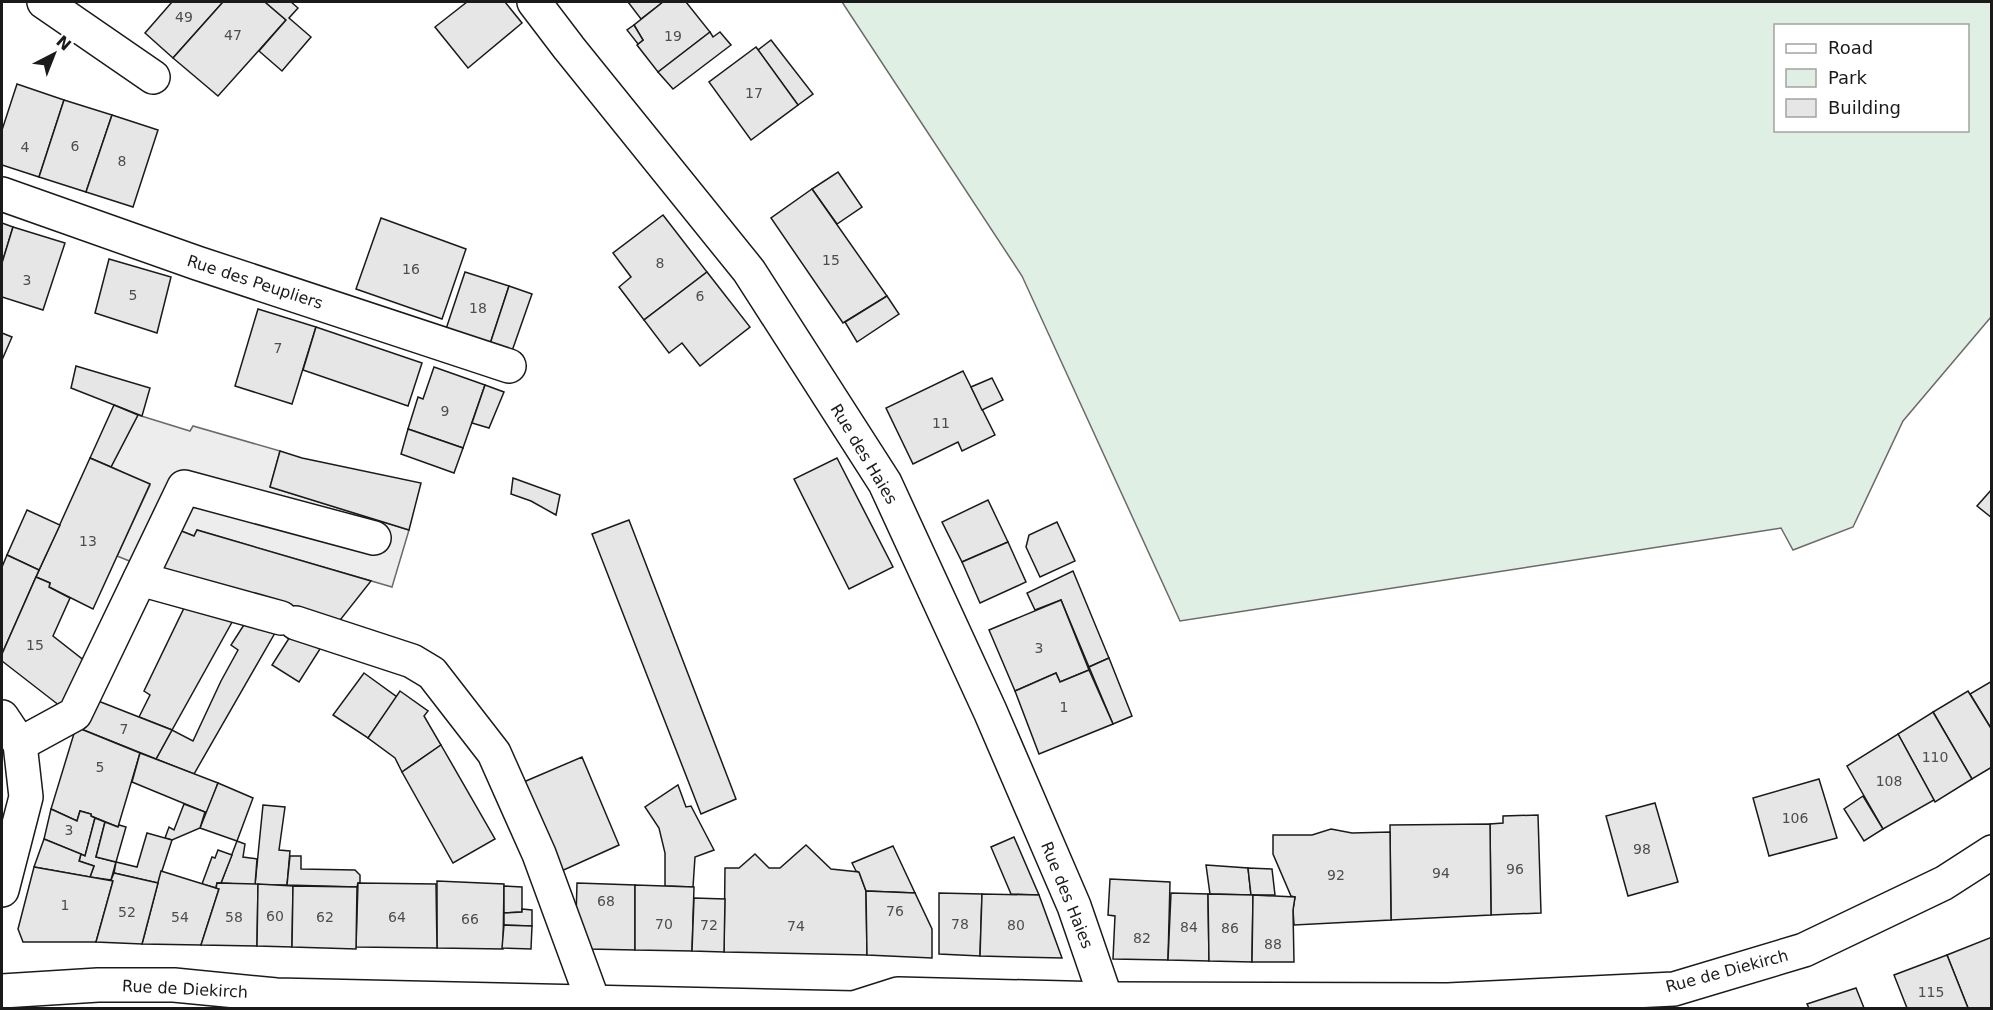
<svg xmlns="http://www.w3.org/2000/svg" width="1993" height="1010" viewBox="0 0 1993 1010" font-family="'DejaVu Sans',sans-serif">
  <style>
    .green { fill: #e0efe3; stroke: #6a6a6a; stroke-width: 1.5; fill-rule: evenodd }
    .parking { fill: #ededed; stroke: #6a6a6a; stroke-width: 1.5 }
    .building { fill: #e6e6e6; stroke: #1a1a1a; stroke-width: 1.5 }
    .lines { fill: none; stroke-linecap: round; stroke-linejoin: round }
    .minor-casing { stroke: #1a1a1a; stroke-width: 36 }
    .minor { stroke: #fff; stroke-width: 33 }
    .labels { text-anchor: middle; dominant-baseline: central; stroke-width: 4.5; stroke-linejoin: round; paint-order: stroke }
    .number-label { font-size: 14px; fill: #4d4d4d }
    .street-label { font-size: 16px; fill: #1a1a1a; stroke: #fff }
  </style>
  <rect width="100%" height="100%" fill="#fff"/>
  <path class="green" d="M842,2H1991V317L1903,421L1853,527L1793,550L1781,528L1180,621L1022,276ZM1776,26H1968V130H1776Z"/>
  <path class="parking" d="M138,415L190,431L193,426L280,451L270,487L409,530L392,587L197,530L194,536L178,530L157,572L117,556L150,485L111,467Z"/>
  <g class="building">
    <path d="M172,2H223L173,58L145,33Z"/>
    <path d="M223,2H265L286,20L218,96L173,58Z"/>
    <path d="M265,2H291L298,8L289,18L311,37L282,71L259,51L286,20Z"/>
    <path d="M467,2H505L522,23L468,68L435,27Z"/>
    <path d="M628,2H663L641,19Z"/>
    <path d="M663,2H686L710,32L658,72L637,45L643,40L634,25Z"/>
    <path d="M634,25L643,40L638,44L627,30Z"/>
    <path d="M710,32L713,37L720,32L731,45L673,89L658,72Z"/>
    <path d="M771,40L813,94L798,105L758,50Z"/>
    <path d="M756,47L798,105L751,140L709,82Z"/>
    <path d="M17,84L64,100L39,177L2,165V130Z"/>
    <path d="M64,100L112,115L86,192L39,177Z"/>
    <path d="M112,115L158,130L133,207L86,192Z"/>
    <path d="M838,172L862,207L837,224L812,189Z"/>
    <path d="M812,189L887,296L843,323L771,218Z"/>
    <path d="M663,215L707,272L644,320L619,287L631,277L613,253Z"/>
    <path d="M381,218L466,249L442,319L356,289Z"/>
    <path d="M2,223L13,227L2,263Z"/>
    <path d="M13,227L65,243L43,310L2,297V263Z"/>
    <path d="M109,259L171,277L157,333L95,313Z"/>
    <path d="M465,272L509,286L490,344L446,329Z"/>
    <path d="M707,272L750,327L700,366L682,343L669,353L644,320Z"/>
    <path d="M509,286L532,294L512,351L490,344Z"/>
    <path d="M887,296L899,314L857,342L845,322Z"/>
    <path d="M258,309L316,327L292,404L235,386Z"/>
    <path d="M316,327L422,363L408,406L303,370Z"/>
    <path d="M2,333L12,337L2,360Z"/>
    <path d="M76,366L150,388L142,416L71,388Z"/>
    <path d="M434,367L485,385L463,448L408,429L418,397L423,399Z"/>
    <path d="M963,371L995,435L962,451L958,442L913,464L886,408Z"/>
    <path d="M992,378L1003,400L982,410L971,387Z"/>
    <path d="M485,385L504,392L489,428L472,423Z"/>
    <path d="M114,405L138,415L111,467L90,458Z"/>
    <path d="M408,429L463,448L454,473L401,454Z"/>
    <path d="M280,451L302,458L421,483L409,530L270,487Z"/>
    <path d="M90,458L150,484L93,609L49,587L50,583L36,577Z"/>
    <path d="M837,458L893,567L849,589L794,479Z"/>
    <path d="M513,478L560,495L556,515L531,501L511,494Z"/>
    <path d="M1992,489V518L1977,506Z"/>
    <path d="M988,500L1008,542L962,562L942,522Z"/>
    <path d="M27,510L60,525L39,570L7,555Z"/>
    <path d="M629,520L736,799L701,814L592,534Z"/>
    <path d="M1057,522L1075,561L1040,577L1026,547L1029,535Z"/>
    <path d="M179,530L194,536L197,530L371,581L337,624L157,572Z"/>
    <path d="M1008,542L1026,582L980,603L962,562Z"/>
    <path d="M7,555L39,570L2,654V567Z"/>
    <path d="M1073,571L1109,658L1089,667L1061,600L1035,610L1027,593Z"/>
    <path d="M36,577L50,583L49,587L70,598L53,636L86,662L60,706L2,661V654Z"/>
    <path d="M1061,600L1089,670L1060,682L1056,673L1015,691L989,630Z"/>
    <path d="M187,602L236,615L172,730L139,717L150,695L144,691Z"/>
    <path d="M249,617L279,626L194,774L156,759L172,730L193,741L221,681L238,650L231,645Z"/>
    <path d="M293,632L320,649L299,682L272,665Z"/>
    <path d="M1109,658L1132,716L1113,724L1089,667Z"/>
    <path d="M1089,670L1113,724L1039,754L1015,691L1056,673L1060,682Z"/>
    <path d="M364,673L397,697L368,738L333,715Z"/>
    <path d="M1992,681V730L1970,694Z"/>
    <path d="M400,691L428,711L424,716L441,745L402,772L395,758L368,738Z"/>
    <path d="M1968,691L1992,730V767L1972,779L1933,712Z"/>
    <path d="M88,697L172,730L156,759L76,727Z"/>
    <path d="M1933,712L1972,779L1935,802L1898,734Z"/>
    <path d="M76,727L140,753L118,827L91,816V814L80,811L77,821L51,809Z"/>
    <path d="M1898,734L1934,800L1883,829L1847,766Z"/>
    <path d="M441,745L495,839L453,863L402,772Z"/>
    <path d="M140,753L218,783L207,813L132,782Z"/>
    <path d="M582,757L619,845L557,873L519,784Z"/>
    <path d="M1819,779L1837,838L1769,856L1753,798Z"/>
    <path d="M218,783L253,798L237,841L200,828Z"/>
    <path d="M678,785L686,807L691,806L714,850L695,857L693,887L665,886V853L659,828L645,807Z"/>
    <path d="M1863,796L1883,829L1864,841L1844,809Z"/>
    <path d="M1655,803L1678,882L1628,896L1606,816Z"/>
    <path d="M184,804L205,812L200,828L172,840L165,838L169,827L174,830Z"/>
    <path d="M263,805L285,807L279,850L290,851L287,885H255Z"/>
    <path d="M51,809L77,821L80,811L91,814V816L95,818L85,856L44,839Z"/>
    <path d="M1538,815L1541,913L1491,915L1490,824L1503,823V816Z"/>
    <path d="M95,818L105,822L96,857L116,862L111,880L90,877L94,866L79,861L81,854L85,856Z"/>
    <path d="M105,822L118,827L119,825L126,827L116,862L96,857Z"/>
    <path d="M1490,824L1491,915L1391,920L1390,825Z"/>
    <path d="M1331,829L1352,833L1390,832L1391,920L1294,925L1293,910L1295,897L1291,896L1273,854V835H1312Z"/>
    <path d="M147,833L172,840L158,883L114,873L116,862L137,867Z"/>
    <path d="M1014,837L1039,895L1011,894L991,847Z"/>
    <path d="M44,839L81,854L79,861L94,866L90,877L34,867Z"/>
    <path d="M237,841L245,844L243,857L257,859L255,885L221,883Z"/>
    <path d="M806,845L831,869L859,872L866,891L867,955L724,952L725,868H739L755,854L769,868H780Z"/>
    <path d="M893,846L915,893L866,891L859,872L856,871L852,863Z"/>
    <path d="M218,850L232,855L221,883H217L216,888L202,884L212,857L215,858Z"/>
    <path d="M290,856H301V869L355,870L360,875V883H358L357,887L287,885Z"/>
    <path d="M1206,865L1248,868L1251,895L1210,894Z"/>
    <path d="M34,867L113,881L96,942H23L18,929Z"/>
    <path d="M1248,868L1272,869L1275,895H1251Z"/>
    <path d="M161,871L219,889L201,945L142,944Z"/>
    <path d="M114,873L158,883L142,944L96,942L113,881L111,880Z"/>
    <path d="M1110,879L1170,882L1168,960L1113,959L1115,916L1108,915Z"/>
    <path d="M437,881L504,884L503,949L437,948Z"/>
    <path d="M217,883L258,884L257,946L201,945L219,889L216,888Z"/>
    <path d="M358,883L436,884L437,948L356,947Z"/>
    <path d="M577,883L635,885V950L588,949L576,918Z"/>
    <path d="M258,884L293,886L292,947L257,946Z"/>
    <path d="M635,885L694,887L692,951L635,950Z"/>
    <path d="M293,886L357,887L356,949L292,947Z"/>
    <path d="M504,886L522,887V912L504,913Z"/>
    <path d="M866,891L915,893L932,929V958L867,955Z"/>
    <path d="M939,893L982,894L980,956L939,954Z"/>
    <path d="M1171,893L1208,894L1209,961L1168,960Z"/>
    <path d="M982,894L1039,895L1062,958L980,956Z"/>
    <path d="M1208,894L1253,895L1252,962L1209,961Z"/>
    <path d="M1253,895L1295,897L1293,910L1294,962H1252Z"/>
    <path d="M694,898L725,899L724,952L692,951Z"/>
    <path d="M522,909L532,910V926L504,925V913L522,912Z"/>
    <path d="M504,925L532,926L531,949L502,948Z"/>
    <path d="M1992,937V1008H1968L1947,955Z"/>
    <path d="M1947,955L1968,1008H1907L1894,975Z"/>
    <path d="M1856,988L1864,1008H1809L1807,1004Z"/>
  </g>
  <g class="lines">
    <defs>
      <g id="minor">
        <path d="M44,2L153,77"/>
        <path d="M534,2L569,48L749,271L885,483L990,711L1074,906L1106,999"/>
        <path d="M2,194L197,263L509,366"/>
        <path d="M140,579L281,618"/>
        <path d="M296,623L412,661L432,673L494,753L539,854L593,1001"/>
        <path d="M2,717L20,744L26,797L2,890"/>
        <path d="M20,744L75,714L184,487L374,538"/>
        <path d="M2,991L98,985H174L276,995L854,1008L898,994L1106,999L1448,1000L1674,989L1804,950L1944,883L1992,852"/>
      </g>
    </defs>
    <use href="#minor" class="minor-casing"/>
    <use href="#minor" class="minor"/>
  </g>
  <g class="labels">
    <g class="number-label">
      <text x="184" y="17">49</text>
      <text x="233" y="35">47</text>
      <text x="673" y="36">19</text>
      <text x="754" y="93">17</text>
      <text x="75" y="146">6</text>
      <text x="25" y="147">4</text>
      <text x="122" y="161">8</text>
      <text x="831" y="260">15</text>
      <text x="660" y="263">8</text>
      <text x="411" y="269">16</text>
      <text x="27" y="280">3</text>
      <text x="133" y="295">5</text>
      <text x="700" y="296">6</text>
      <text x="478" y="308">18</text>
      <text x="278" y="348">7</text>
      <text x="445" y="411">9</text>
      <text x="941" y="423">11</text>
      <text x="88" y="541">13</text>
      <text x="35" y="645">15</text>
      <text x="1039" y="648">3</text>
      <text x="1064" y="707">1</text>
      <text x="124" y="729">7</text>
      <text x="1935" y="757">110</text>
      <text x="100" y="767">5</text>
      <text x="1889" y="781">108</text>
      <text x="1795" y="818">106</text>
      <text x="69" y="830">3</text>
      <text x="1642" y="849">98</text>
      <text x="1515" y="869">96</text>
      <text x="1441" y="873">94</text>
      <text x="1336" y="875">92</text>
      <text x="606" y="901">68</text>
      <text x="65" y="905">1</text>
      <text x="895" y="911">76</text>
      <text x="127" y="912">52</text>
      <text x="275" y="916">60</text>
      <text x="180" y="917">54</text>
      <text x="234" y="917">58</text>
      <text x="325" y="917">62</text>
      <text x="397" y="917">64</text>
      <text x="470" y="919">66</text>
      <text x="664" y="924">70</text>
      <text x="960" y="924">78</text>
      <text x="709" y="925">72</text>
      <text x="1016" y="925">80</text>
      <text x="796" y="926">74</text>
      <text x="1189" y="927">84</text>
      <text x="1230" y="928">86</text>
      <text x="1142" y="938">82</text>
      <text x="1273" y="944">88</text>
      <text x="1931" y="992">115</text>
    </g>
    <g class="street-label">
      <text transform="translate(255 282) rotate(18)">Rue des Peupliers</text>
      <text transform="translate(864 454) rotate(59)">Rue des Haies</text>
      <text transform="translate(1067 895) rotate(68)">Rue des Haies</text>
      <text transform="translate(1727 971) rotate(-15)">Rue de Diekirch</text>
      <text transform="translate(185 989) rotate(3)">Rue de Diekirch</text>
    </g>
  </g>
  <rect width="1993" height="1010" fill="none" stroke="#1a1a1a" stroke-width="6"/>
  <rect x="1774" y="24" width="195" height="108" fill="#ffffff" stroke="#a3a3a3" stroke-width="1.5"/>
  <rect x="1786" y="44" width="30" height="9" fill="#ffffff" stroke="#a3a3a3" stroke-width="1.5"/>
  <text x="1828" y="54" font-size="18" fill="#1a1a1a">Road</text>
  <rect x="1786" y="69" width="30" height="18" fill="#e0efe3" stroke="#a3a3a3" stroke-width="1.5"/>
  <text x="1828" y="84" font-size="18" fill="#1a1a1a">Park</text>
  <rect x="1786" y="99" width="30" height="18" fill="#e6e6e6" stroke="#a3a3a3" stroke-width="1.5"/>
  <text x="1828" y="114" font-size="18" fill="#1a1a1a">Building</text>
  <g transform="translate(54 54) rotate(42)" stroke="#ffffff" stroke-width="4.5" paint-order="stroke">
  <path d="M0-4.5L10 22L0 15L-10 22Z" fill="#1a1a1a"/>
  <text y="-9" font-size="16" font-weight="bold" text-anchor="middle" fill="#1a1a1a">N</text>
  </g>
</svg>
